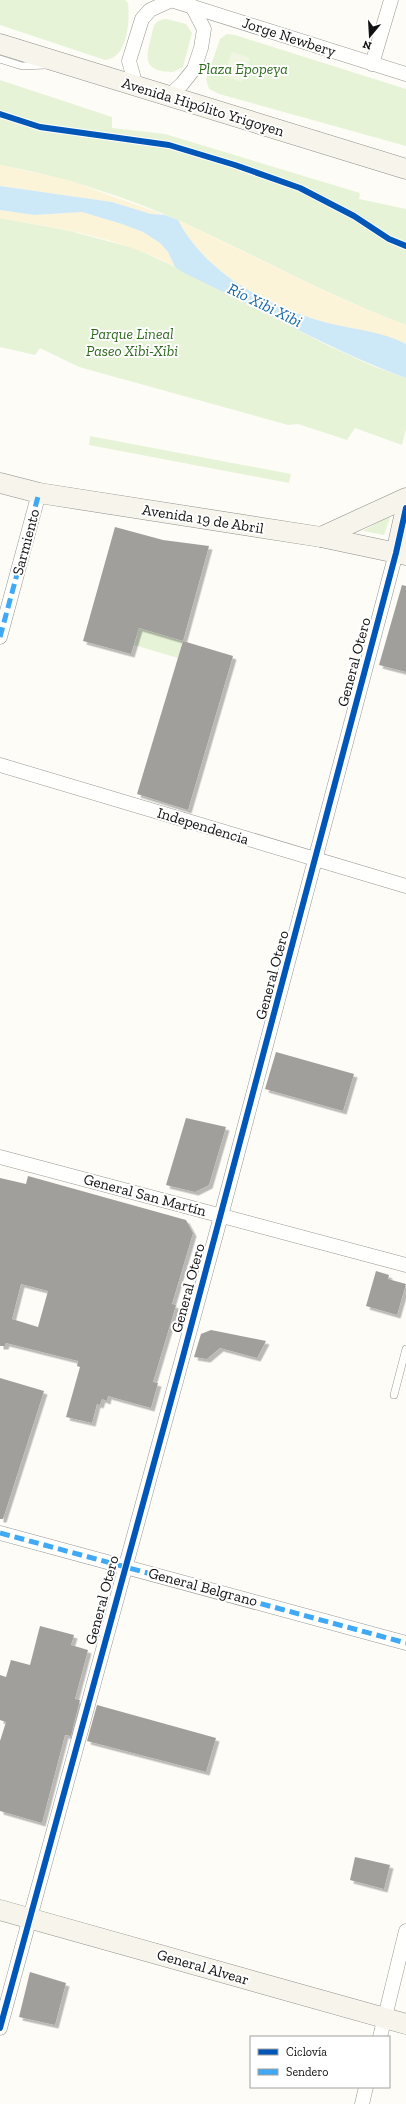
<svg xmlns="http://www.w3.org/2000/svg" width="406" height="2104" viewBox="0 0 406 2104" font-family="'Zilla Slab',serif">
  <style>
    .green { fill: #e7f3d7 }
    .sand { fill: #fcf4d9 }
    .pitch { fill: #f0f6e1 }
    .water { fill: #cde8f7 }
    .building { fill: #a19f9c; fill-rule: evenodd; filter: url(#shadow) }
    .lines { fill: none; stroke-linecap: round; stroke-linejoin: round }
    .lane-casing { stroke: #979795; stroke-width: 8 }
    .street-casing { stroke: #979795; stroke-width: 15 }
    .secondary-casing { stroke: #8e8d8b; stroke-width: 21 }
    .lane { stroke: #fffffe; stroke-width: 7 }
    .street { stroke: #fffffe; stroke-width: 14 }
    .secondary { stroke: #f6f4eb; stroke-width: 20 }
    .quiet { stroke: #3fa9f5; stroke-width: 5; stroke-dasharray: 10 5; stroke-linecap: butt }
    .cycleway-casing { stroke: #fff; stroke-width: 8 }
    .cycleway { stroke: #0057b8; stroke-width: 6 }
    .labels { text-anchor: middle; dominant-baseline: central; stroke-width: 4; stroke-linejoin: round; paint-order: stroke }
    .street-label { font-size: 15px; fill: #111; stroke: #fff }
    .park-label { font-size: 15px; font-style: italic; fill: #2f6b1f; stroke: #fff }
    .water-label { font-size: 16px; font-style: italic; fill: #1768a6; stroke: #fff }
  </style>
  <defs>
    <filter id="shadow"><feDropShadow dx="3.5" dy="3.5" stdDeviation="0" flood-color="#0004"/></filter>
  </defs>
  <rect width="100%" height="100%" fill="#fdfcf7"/>
  <g class="green">
    <path d="M0,0H125L128,3C130,20 128,58 105,60L0,25Z"/>
    <path d="M167,19L186,24L192,33L183,67L173,72C146,72 144,61 151,38C152,34 153,27 155,24C158,20 163,19 167,19Z"/>
    <path d="M227,34L235,35L406,89V146L219,94L209,89L206,79L220,39Z"/>
    <path d="M0,80L112,117V128L165,134L360,193L359,199L406,209V325C329,296 258,257 184,223C126,196 63,177 0,165Z"/>
    <path d="M0,218L66,230L134,248L167,263L327,345L373,366L406,378V429L402,445L355,428L347,440L298,424L288,425L79,367L40,348L35,355L0,347Z"/>
    <path d="M90,436L291,474L289,483L89,445Z"/>
    <path d="M391,515L384,535L363,531Z"/>
    <path d="M139,628L183,641L178,658L134,645Z"/>
  </g>
  <g class="sand">
    <path d="M0,165L68,180L165,215L151,214L112,202L0,186Z"/>
    <path d="M0,210L34,215L82,212L122,224L143,232L160,243L168,252L175,267C121,237 60,229 0,218Z"/>
    <path d="M178,220C254,256 327,295 406,325V344C383,334 357,330 332,324C273,309 207,276 178,220Z"/>
  </g>
  <path class="pitch" d="M232,52L250,58L241,82L224,75Z"/>
  <path class="water" d="M0,186L112,202L151,214L165,215L178,220C207,276 273,309 332,324C357,330 384,332 406,344V378C329,350 259,308 184,273L175,267L168,252L160,243L143,232L122,224L82,212L34,215L0,210Z"/>
  <g class="building">
    <path d="M115,527L163,540L209,546L183,641L139,628L131,654L83,641Z"/>
    <path d="M402,585L406,586V672L379,665Z"/>
    <path d="M183,641L233,656L188,810L137,794Z"/>
    <path d="M276,1052L354,1074L343,1111L265,1089Z"/>
    <path d="M186,1118L226,1127L209,1185L195,1192L166,1185Z"/>
    <path d="M28,1176L186,1220L193,1233L172,1304L176,1305L153,1382L158,1383L151,1408L108,1396L107,1401L102,1399L100,1405L97,1404L92,1423L66,1417L80,1367L77,1366L78,1361L6,1343L5,1346H0V1178L26,1184ZM21,1284L48,1291L38,1327L12,1319Z"/>
    <path d="M376,1271L389,1275L388,1279L406,1284L397,1315L366,1306Z"/>
    <path d="M211,1330L266,1341L257,1358L220,1348L207,1359L194,1357L201,1334Z"/>
    <path d="M0,1378L44,1391L3,1519H0Z"/>
    <path d="M40,1626L74,1635L71,1645L88,1650L75,1699L80,1700L71,1736L65,1735L42,1823L0,1811V1741L6,1722L0,1720V1675L6,1677L11,1660L30,1665Z"/>
    <path d="M97,1705L216,1738L206,1772L87,1741Z"/>
    <path d="M355,1857L390,1865L384,1889L350,1880Z"/>
    <path d="M30,1972L66,1983L55,2025L19,2017Z"/>
  </g>
  <g class="lines">
    <defs>
      <g id="lane">
        <path d="M0,59L22,66L45,65"/>
        <path d="M394,1395L406,1349"/>
      </g>
      <g id="street">
        <path d="M171,0L406,74"/>
        <path d="M372,64L391,0"/>
        <path d="M136,86L129,61L142,19L150,10L172,0"/>
        <path d="M169,96L182,84L194,69L201,48L204,29L192,6"/>
        <path d="M0,637L39,493"/>
        <path d="M0,765L406,886"/>
        <path d="M0,1157L406,1265"/>
        <path d="M0,1533L406,1643"/>
        <path d="M0,2028L221,1216L396,553"/>
        <path d="M380,2037L406,1931"/>
        <path d="M362,2104L366,2087"/>
      </g>
      <g id="secondary">
        <path d="M0,44L406,169"/>
        <path d="M0,483L39,493L321,537L406,555"/>
        <path d="M321,537L406,498"/>
        <path d="M396,553L406,508"/>
        <path d="M0,1910L406,2024"/>
      </g>
    </defs>
    <use href="#lane" class="lane-casing"/>
    <use href="#street" class="street-casing"/>
    <use href="#secondary" class="secondary-casing"/>
    <use href="#lane" class="lane"/>
    <use href="#street" class="street"/>
    <use href="#secondary" class="secondary"/>
    <g class="quiet">
      <path d="M0,637L39,493"/>
      <path d="M0,1533L406,1643"/>
    </g>
    <defs>
      <g id="cycleway">
        <path d="M0,114L40,127L169,145L235,165L300,188L354,216L389,239L406,246"/>
        <path d="M0,2028C135,1537 268,1046 396,553L406,508"/>
      </g>
    </defs>
    <use href="#cycleway" class="cycleway-casing"/>
    <use href="#cycleway" class="cycleway"/>
  </g>
  <g class="labels">
    <g class="street-label">
      <text transform="translate(289 37) rotate(18)">Jorge Newbery</text>
      <text transform="translate(203 107) rotate(17)">Avenida Hipólito Yrigoyen</text>
      <text transform="translate(203 519) rotate(9)">Avenida 19 de Abril</text>
      <text transform="translate(26 542) rotate(-75)">Sarmiento</text>
      <text transform="translate(354 662) rotate(-75)">General Otero</text>
      <text transform="translate(203 826) rotate(17)">Independencia</text>
      <text transform="translate(272 975) rotate(-75)">General Otero</text>
      <text transform="translate(145 1195) rotate(15)">General San Martín</text>
      <text transform="translate(188 1288) rotate(-75)">General Otero</text>
      <text transform="translate(203 1587) rotate(15)">General Belgrano</text>
      <text transform="translate(102 1600) rotate(-75)">General Otero</text>
      <text transform="translate(203 1967) rotate(16)">General Alvear</text>
    </g>
    <g class="park-label">
      <text x="243" y="69">Plaza Epopeya</text>
      <text x="132" y="334">Parque Lineal<tspan x="132" dy="17">Paseo Xibi-Xibi</tspan></text>
    </g>
    <g class="water-label">
      <text transform="translate(265 305) rotate(26)">Río Xibi Xibi</text>
    </g>
  </g>
  <rect x="250" y="2036" width="140" height="52" fill="#ffffff" stroke="#a0a0a0"/>
  <rect x="258" y="2049" width="20" height="6" fill="#0057b8" stroke="#a0a0a0"/>
  <text x="286" y="2056" font-size="12" fill="#111111">Ciclovía</text>
  <rect x="258" y="2069" width="20" height="6" fill="#3fa9f5" stroke="#a0a0a0"/>
  <text x="286" y="2076" font-size="12" fill="#111111">Sendero</text>
  <g transform="translate(370 36) rotate(198)" stroke="#ffffff" stroke-width="3" paint-order="stroke">
  <path d="M0-3L7 15L0 10L-7 15Z" fill="#111111"/>
  <text y="-6" font-size="11" font-weight="bold" text-anchor="middle" fill="#111111">N</text>
  </g>
</svg>
